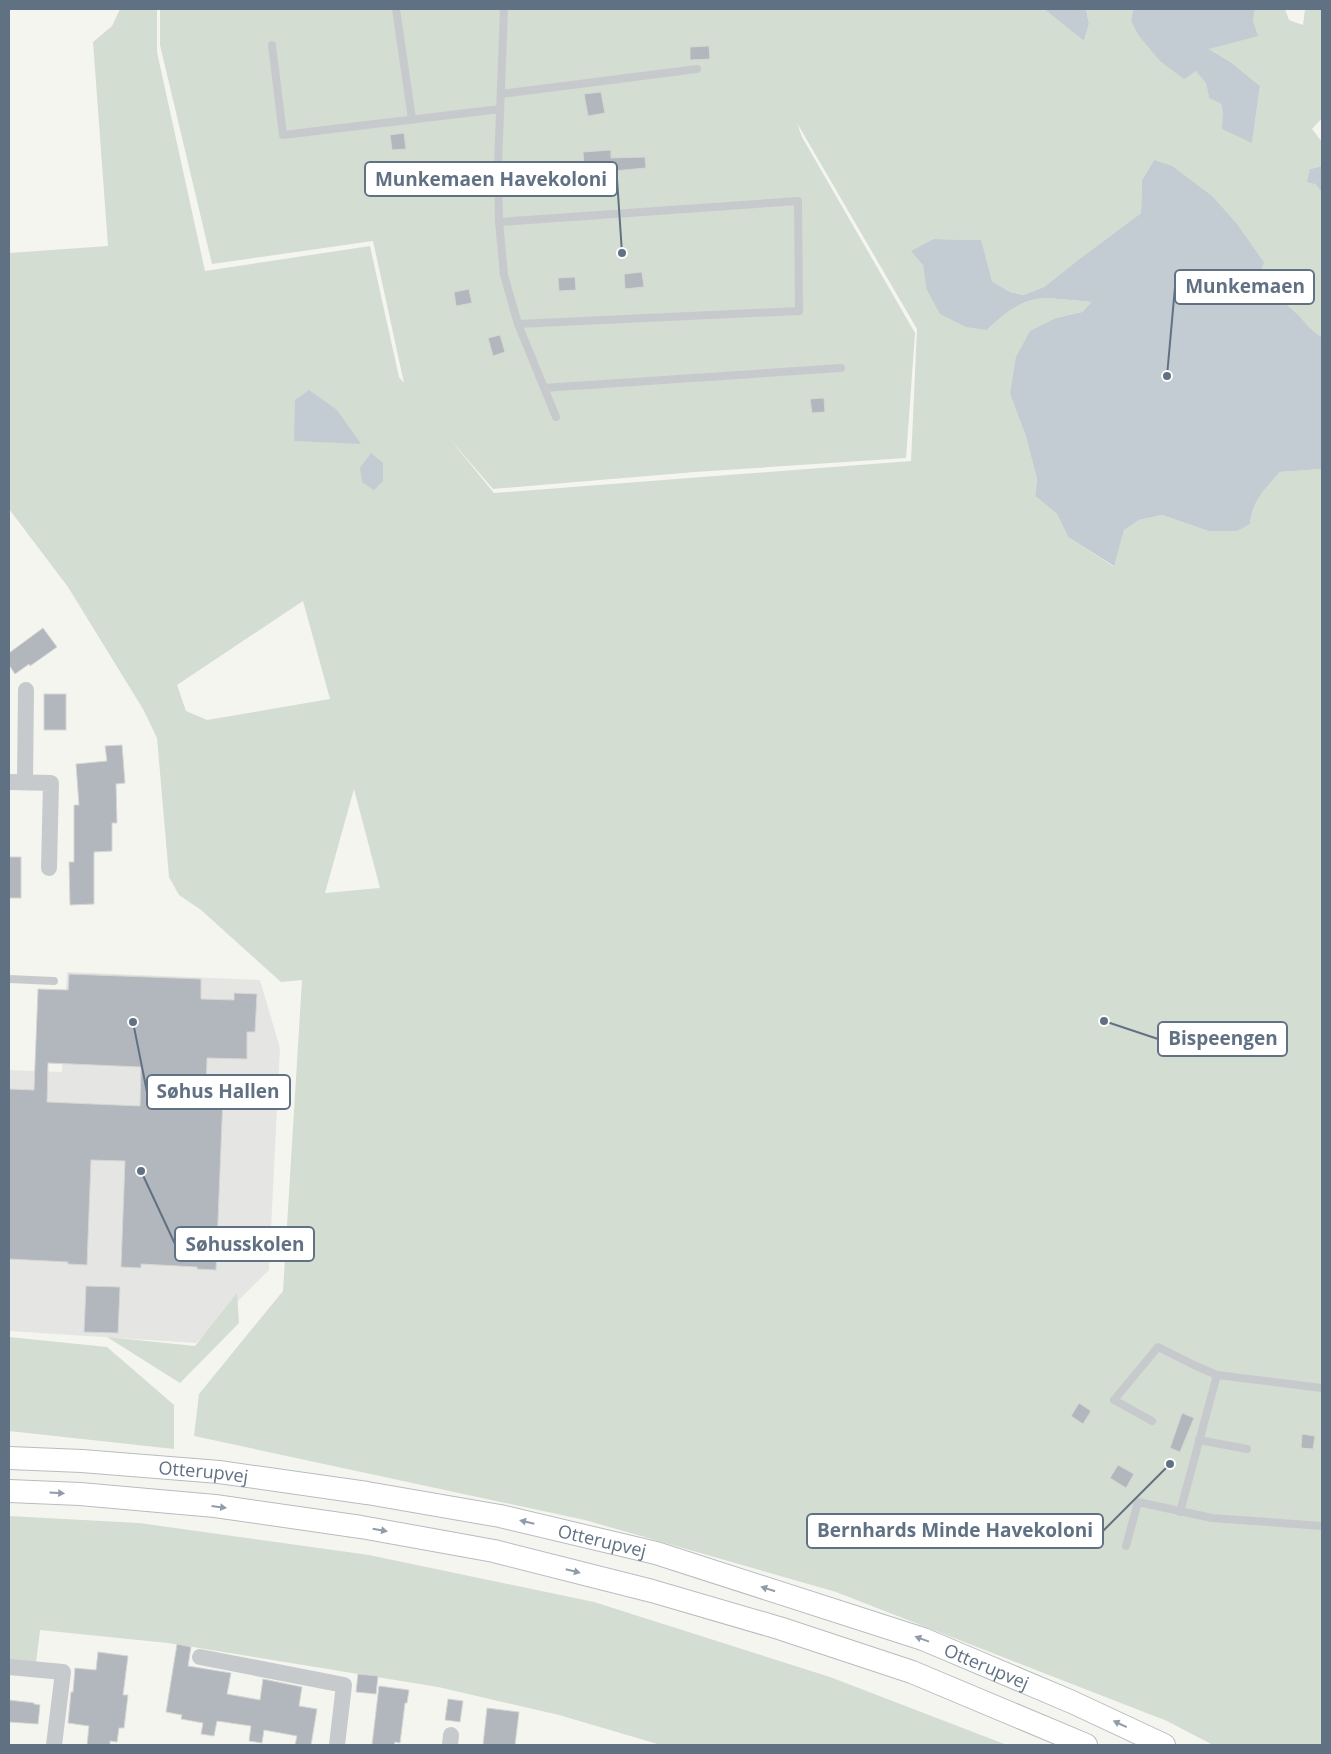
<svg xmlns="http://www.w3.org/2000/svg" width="1331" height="1754" viewBox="0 0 1331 1754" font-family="'Open Sans',sans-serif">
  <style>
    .built { fill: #e5e6e4 }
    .green { fill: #d4ddd1; fill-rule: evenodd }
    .water { fill: #c3ccd2 }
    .building { fill: #b1b7bd; stroke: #d6d6d3; fill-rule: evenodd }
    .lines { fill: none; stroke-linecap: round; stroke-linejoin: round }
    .secondary-casing { stroke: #b8bcc1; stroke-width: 24 }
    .service { stroke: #c7cacd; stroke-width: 8 }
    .minor { stroke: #c7cacd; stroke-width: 16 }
    .secondary { stroke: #fff; stroke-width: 22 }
    .oneway { fill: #909ca9 }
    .labels { text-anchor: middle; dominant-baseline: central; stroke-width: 5; stroke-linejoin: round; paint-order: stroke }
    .street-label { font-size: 18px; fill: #617184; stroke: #fff }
    .leader { fill: none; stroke: #617184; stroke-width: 2 }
    .callout-dot { fill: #617184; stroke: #fff; stroke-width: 2 }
    .callout { fill: #fff; stroke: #617184; stroke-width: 2 }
    .callout-label { font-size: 19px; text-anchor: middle; font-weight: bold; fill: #617184 }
  </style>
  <rect width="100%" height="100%" fill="#f5f5f0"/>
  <path class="built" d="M67,972L260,980L280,1048L269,1270L196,1343L9,1331V1070L62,1072Z"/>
  <g class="green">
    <path d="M120,9H157V52L205,271L370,246L399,377L404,383L373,241L212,264L160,45V9H1044L1084,41L1089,24L1086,9H1133L1131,21L1196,71L1206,82L1209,98L1221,104L1223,114L1252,142L1260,86L1232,63L1209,49L1253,21L1255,9H1285L1289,20L1303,25L1305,9H1322V118L1312,129L1322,142V166L1310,169L1315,184L1322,193V337L1314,333L1294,311L1245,282L1209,279L1200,273H1214L1264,262L1238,225L1154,160L1142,180L1141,213L1078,260L1044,287L1023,295L1010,292L992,281L980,240L934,239L923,265L926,288L987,330C999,317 1020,301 1037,299C1054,297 1076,301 1093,302L1082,312L1056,318L1010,394L1026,437L1037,479L1035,496L1057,514L1068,537L1113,566L1124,530L1139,520L1162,515L1208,531L1250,524C1252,501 1265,489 1280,472L1322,469V1745H1213L1167,1721L836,1592L585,1520L194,1436L199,1394L283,1291L302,980L281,982L201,910L179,895L169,877L157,738L143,709L68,587L9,509V253L108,246L93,42L112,26ZM797,123L917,329L911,461L494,493L449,438L493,489L695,472L906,458L915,333L802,137ZM303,601L330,699L207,720L186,711L177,685ZM354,789L380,888L325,893Z"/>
    <path d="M237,1293L239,1323L180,1383L107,1337L195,1346Z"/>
    <path d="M9,1337L107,1347L174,1405V1449L9,1431Z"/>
    <path d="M9,1516L139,1523L369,1555L594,1602L830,1677L1007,1745H661L559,1715L438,1687L168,1643L40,1630L36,1663L9,1660Z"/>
  </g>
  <g class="water">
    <path d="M1044,9H1086L1089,24L1084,41Z"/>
    <path d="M1133,9H1255L1253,21L1258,36L1209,49L1232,63L1260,86L1252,143L1222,129L1223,114L1221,104L1209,98L1206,83L1196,71L1184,79L1160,61L1139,36L1131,21Z"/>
    <path d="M1154,160L1172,166L1212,196L1238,225L1264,262L1260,274L1214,273L1201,274C1215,284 1231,278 1246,283C1263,288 1281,300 1294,311C1304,320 1310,331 1322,337V469L1280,472C1265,489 1252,501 1250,524L1237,531H1208L1162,515L1139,520L1124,530L1114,566L1068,537L1057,514L1035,496L1037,479L1026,437L1010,394L1016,357L1030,331L1056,318L1082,312L1092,302C1079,301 1050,297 1037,299C1020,301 999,317 987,330L966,327L940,314L926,288L923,265L911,251L934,239L981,240L992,281L1010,292L1023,295L1044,287L1078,260L1141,213L1142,180Z"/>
    <path d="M1322,166V193L1315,184L1307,182L1310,169Z"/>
    <path d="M309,390L337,410L361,444L294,441L295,400Z"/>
    <path d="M371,453L383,463V481L374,490L362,482L360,468Z"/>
  </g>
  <g class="building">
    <path d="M709,46L710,59L690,60V47Z"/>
    <path d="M601,92L605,113L588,116L584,94Z"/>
    <path d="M404,133L406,149L392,150L390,135Z"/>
    <path d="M611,150V158L645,157L646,168L592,173L591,168H584L583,152Z"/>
    <path d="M642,272L644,287L625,289L624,274Z"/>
    <path d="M575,277L576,290L559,291L558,278Z"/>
    <path d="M469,289L472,303L456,306L454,292Z"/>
    <path d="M500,335L505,352L493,356L488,338Z"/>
    <path d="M824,398L825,412L812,413L810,399Z"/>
    <path d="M43,628L57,647L30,666L29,664L15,674L9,665V653Z"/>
    <rect x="44" y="694" width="22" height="36"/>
    <path d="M122,745L125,783L116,784L117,823H112V851L94,852V904L70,905L69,862H74V805H79L76,764L107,761L105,746Z"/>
    <rect x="9" y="857" width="12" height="41"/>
    <path d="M69,974L201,979V999L234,1000V993L257,994L255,1032H247V1059L207,1058L206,1096L223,1097L216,1270L197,1269V1267L141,1264V1268L121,1267L125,1161L91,1160L87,1265L68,1264V1262L9,1259V1089L34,1090L38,989L68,990ZM48,1063L141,1067L140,1106L47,1102Z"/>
    <path d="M86,1286L120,1287L118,1333L84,1332Z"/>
    <path d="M1079,1403L1091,1411L1083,1424L1071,1416Z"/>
    <path d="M1182,1413L1194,1418L1180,1452L1170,1448Z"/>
    <path d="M1302,1434L1315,1436L1313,1449L1301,1448Z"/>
    <path d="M1118,1465L1134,1474L1126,1488L1110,1478Z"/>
    <path d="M177,1644L191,1647L188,1666L231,1673L227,1694L260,1700L263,1679L302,1687L299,1706L317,1709L311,1745H295L297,1736L264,1730L262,1743L249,1741L251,1726L217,1721L214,1736L201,1734L203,1723L181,1719L182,1715L166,1712Z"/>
    <path d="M98,1652L128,1656L123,1695H128L124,1728H119L117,1742L110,1741V1745H87L89,1726L68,1723L71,1692H73L75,1668L96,1670Z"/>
    <path d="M358,1674L378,1676L376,1694L356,1692Z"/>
    <path d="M379,1686L409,1690L407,1703H405L400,1743L395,1742L394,1745H372Z"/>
    <path d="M448,1699L463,1701L460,1722L445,1720Z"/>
    <path d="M9,1700L34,1703V1704L40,1705L38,1724L9,1722Z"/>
    <path d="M487,1708L519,1712L515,1745H483Z"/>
  </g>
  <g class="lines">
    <defs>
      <g id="secondary">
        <path id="s1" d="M9,1458L82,1461L219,1472L367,1493L500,1516L656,1553L923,1639L1072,1702L1164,1745"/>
        <path d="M9,1491L80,1494L215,1506L361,1527L494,1551L652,1591L779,1628L912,1672L1086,1745"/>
      </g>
    </defs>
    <use href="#secondary" class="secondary-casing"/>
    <g class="service">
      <path d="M396,9L412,119"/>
      <path d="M504,9L498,165L499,222L504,275L518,324L556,417"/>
      <path d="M272,45L283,135L500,109"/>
      <path d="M501,94L697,69"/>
      <path d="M499,222L798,201L799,311L518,324"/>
      <path d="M544,388L841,368"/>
      <path d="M9,979L54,981"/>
      <path d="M1152,1421L1114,1400L1158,1347L1194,1365L1217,1375L1322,1388"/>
      <path d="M1199,1440L1247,1449"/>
      <path d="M1180,1512L1217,1375"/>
      <path d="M1126,1546L1138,1502L1212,1518L1322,1526"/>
    </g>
    <g class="minor">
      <path d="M9,782L51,783L49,868"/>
      <path d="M25,782L26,690"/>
      <path d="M200,1657L344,1685L337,1745"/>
      <path d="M9,1667L63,1672L54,1745"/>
      <path d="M450,1745L451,1735"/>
    </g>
    <use href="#secondary" class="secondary"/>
  </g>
  <defs><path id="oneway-solid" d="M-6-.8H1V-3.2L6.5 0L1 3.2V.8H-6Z" transform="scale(1.25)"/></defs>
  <g class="oneway">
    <use href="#oneway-solid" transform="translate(57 1493) rotate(3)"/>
    <use href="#oneway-solid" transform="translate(219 1507) rotate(7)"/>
    <use href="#oneway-solid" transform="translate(527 1522) rotate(-167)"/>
    <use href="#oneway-solid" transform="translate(380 1530) rotate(10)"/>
    <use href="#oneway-solid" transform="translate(573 1571) rotate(14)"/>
    <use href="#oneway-solid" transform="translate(768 1589) rotate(-162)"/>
    <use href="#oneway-solid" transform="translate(922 1639) rotate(-160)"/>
    <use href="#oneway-solid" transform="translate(1120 1724) rotate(-155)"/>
  </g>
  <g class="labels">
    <g class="street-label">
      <text stroke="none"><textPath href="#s1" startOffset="195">Otterupvej</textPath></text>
      <text stroke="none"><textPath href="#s1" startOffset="600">Otterupvej</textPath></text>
      <text stroke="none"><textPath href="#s1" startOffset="1005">Otterupvej</textPath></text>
    </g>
  </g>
  <path class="leader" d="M622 253L617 179M1167 376L1175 287M1104 1021L1158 1039M133 1022L147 1092M141 1171L175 1244M1170 1464L1103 1531"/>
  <g class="callout-dot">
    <circle cx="622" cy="253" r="5"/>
    <circle cx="1167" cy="376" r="5"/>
    <circle cx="1104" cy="1021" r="5"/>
    <circle cx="133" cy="1022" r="5"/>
    <circle cx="141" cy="1171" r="5"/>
    <circle cx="1170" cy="1464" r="5"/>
  </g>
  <g class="callout">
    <rect x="365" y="162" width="252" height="34" rx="5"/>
    <rect x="1175" y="270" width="139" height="34" rx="5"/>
    <rect x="1158" y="1022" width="129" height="34" rx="5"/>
    <rect x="147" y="1075" width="143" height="34" rx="5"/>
    <rect x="175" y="1227" width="139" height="34" rx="5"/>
    <rect x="807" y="1514" width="296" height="34" rx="5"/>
  </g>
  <g class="callout-label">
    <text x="491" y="186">Munkemaen Havekoloni</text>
    <text x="1245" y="293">Munkemaen</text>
    <text x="1223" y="1045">Bispeengen</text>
    <text x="218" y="1098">Søhus Hallen</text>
    <text x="245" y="1251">Søhusskolen</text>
    <text x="955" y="1537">Bernhards Minde Havekoloni</text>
  </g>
  <rect width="1331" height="1754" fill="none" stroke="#617184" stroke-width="20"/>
</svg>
